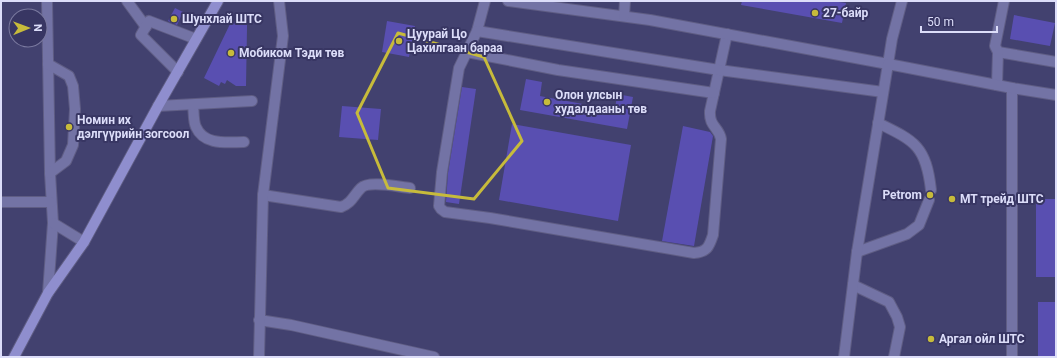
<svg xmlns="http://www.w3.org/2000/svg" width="1057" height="358" viewBox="0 0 1057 358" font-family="Roboto,sans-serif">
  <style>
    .building { fill: #594fb1 }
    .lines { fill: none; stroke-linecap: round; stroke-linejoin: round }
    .minor-casing { stroke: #5f5d84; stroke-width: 12 }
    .major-casing { stroke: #5f5d84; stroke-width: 12 }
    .minor { stroke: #7373a5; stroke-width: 10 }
    .major { stroke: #8f8ece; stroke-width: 10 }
    .marked { fill: none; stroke: #c7bb3b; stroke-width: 3; stroke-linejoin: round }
    .poi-dot { fill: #c7bb3b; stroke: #383663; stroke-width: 1.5 }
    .labels { text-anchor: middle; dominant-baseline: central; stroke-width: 4; stroke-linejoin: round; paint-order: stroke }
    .poi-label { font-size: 12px; font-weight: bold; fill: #dcddf9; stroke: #383663; text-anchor: start }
  </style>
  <rect width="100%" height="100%" fill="#42416f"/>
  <g class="building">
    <path d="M742,1H831L846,3L842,23L741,5Z"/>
    <path d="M175,8L183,12L177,25L168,21Z"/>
    <path d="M1014,15L1055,23L1050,46L1010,39Z"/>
    <path d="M237,19L243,21L247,25V28L246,86H236L227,80L225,84L221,82L219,86L204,78L230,24Z"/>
    <path d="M387,21L415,26L409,57L382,52Z"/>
    <path d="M526,79L542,82L540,96L615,110L617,94L633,97L627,129L520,110Z"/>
    <path d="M462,87L476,89L459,204L446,202L448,173Z"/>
    <path d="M342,106L381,109L378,140L339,137Z"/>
    <path d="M512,124L631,145L618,221L499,200Z"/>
    <path d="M683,126L710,132L713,136L694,246L662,241Z"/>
    <rect x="1036" y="199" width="20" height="78"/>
    <rect x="1038" y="302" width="18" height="55"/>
  </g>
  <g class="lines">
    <defs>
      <g id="minor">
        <path d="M47,1L50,173L53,223L48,293"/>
        <path d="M127,1L146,27"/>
        <path d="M485,1L477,31L459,68L442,172L439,206L441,209L445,212L490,218L694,253C707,252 709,247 713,235L721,139C719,127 709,127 710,111L727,34"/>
        <path d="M508,1L650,20L888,64L892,39L902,1"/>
        <path d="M624,16L625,1"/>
        <path d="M477,31L719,70L883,92"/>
        <path d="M467,52L558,70L714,93"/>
        <path d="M998,52L1056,62"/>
        <path d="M48,64L69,76L73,86L75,109L73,145L66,161L50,173"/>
        <path d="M178,72L141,35L149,21L196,39"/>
        <path d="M997,85L998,52L995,46L1004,1"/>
        <path d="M1012,88V357"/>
        <path d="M193,105C194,111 193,121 196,127C204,146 228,142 244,142"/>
        <path d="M158,106L252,101"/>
        <path d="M878,123C915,141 926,146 931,190"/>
        <path d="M263,195L341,207C352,203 353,196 361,188C369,180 399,187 410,188"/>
        <path d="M1,202H51"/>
        <path d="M53,223L84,242"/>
        <path d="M857,252L907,234L919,225L929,200"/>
        <path d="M853,285L889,302L897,317L900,327L894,357"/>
        <path d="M259,320L291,325L434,357"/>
        <path d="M259,357L263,195L283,36L279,1"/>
        <path d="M844,357L857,252L888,64L1012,88L1056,95"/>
      </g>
      <path id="major" d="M14,357L48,293L84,242L158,106L218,1"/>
    </defs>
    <use href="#minor" class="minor-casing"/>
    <use href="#major" class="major-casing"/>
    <use href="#minor" class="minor"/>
    <use href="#major" class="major"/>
  </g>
  <path class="marked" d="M398,33L484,57L522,141L474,199L388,188L357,113Z"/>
  <g class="poi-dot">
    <circle cx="815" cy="13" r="4"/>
    <circle cx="174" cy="19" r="4"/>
    <circle cx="399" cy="41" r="4"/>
    <circle cx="231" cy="53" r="4"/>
    <circle cx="547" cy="102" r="4"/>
    <circle cx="69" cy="127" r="4"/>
    <circle cx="930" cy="195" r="4"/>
    <circle cx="952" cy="199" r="4"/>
    <circle cx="931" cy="339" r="4"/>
  </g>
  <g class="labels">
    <g class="poi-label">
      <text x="823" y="13">27-байр</text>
      <text x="182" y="19">Шунхлай ШТС</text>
      <text x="407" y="34">Цуурай Цо<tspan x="407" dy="14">Цахилгаан бараа</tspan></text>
      <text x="239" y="53">Мобиком Тэди төв</text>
      <text x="555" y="95">Олон улсын<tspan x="555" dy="14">худалдааны төв</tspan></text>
      <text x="77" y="120">Номин их<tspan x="77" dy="14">дэлгүүрийн зогсоол</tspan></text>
      <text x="922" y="195" text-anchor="end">Petrom</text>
      <text x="960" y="199">МТ трейд ШТС</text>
      <text x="939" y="339">Аргал ойл ШТС</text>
    </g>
  </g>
  <rect width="1057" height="358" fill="none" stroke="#dcddf9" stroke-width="4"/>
  <g transform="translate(28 28) rotate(89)"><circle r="19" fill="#383663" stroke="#7a799f"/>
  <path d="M0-3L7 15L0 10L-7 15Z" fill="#c7bb3b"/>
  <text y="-6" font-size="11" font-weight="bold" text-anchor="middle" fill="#dcddf9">N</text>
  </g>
  <path d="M921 26v6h76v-6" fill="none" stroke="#dcddf9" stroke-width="2"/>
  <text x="927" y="26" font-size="12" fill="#dcddf9" stroke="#383663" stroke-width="3" paint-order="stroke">50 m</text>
</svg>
